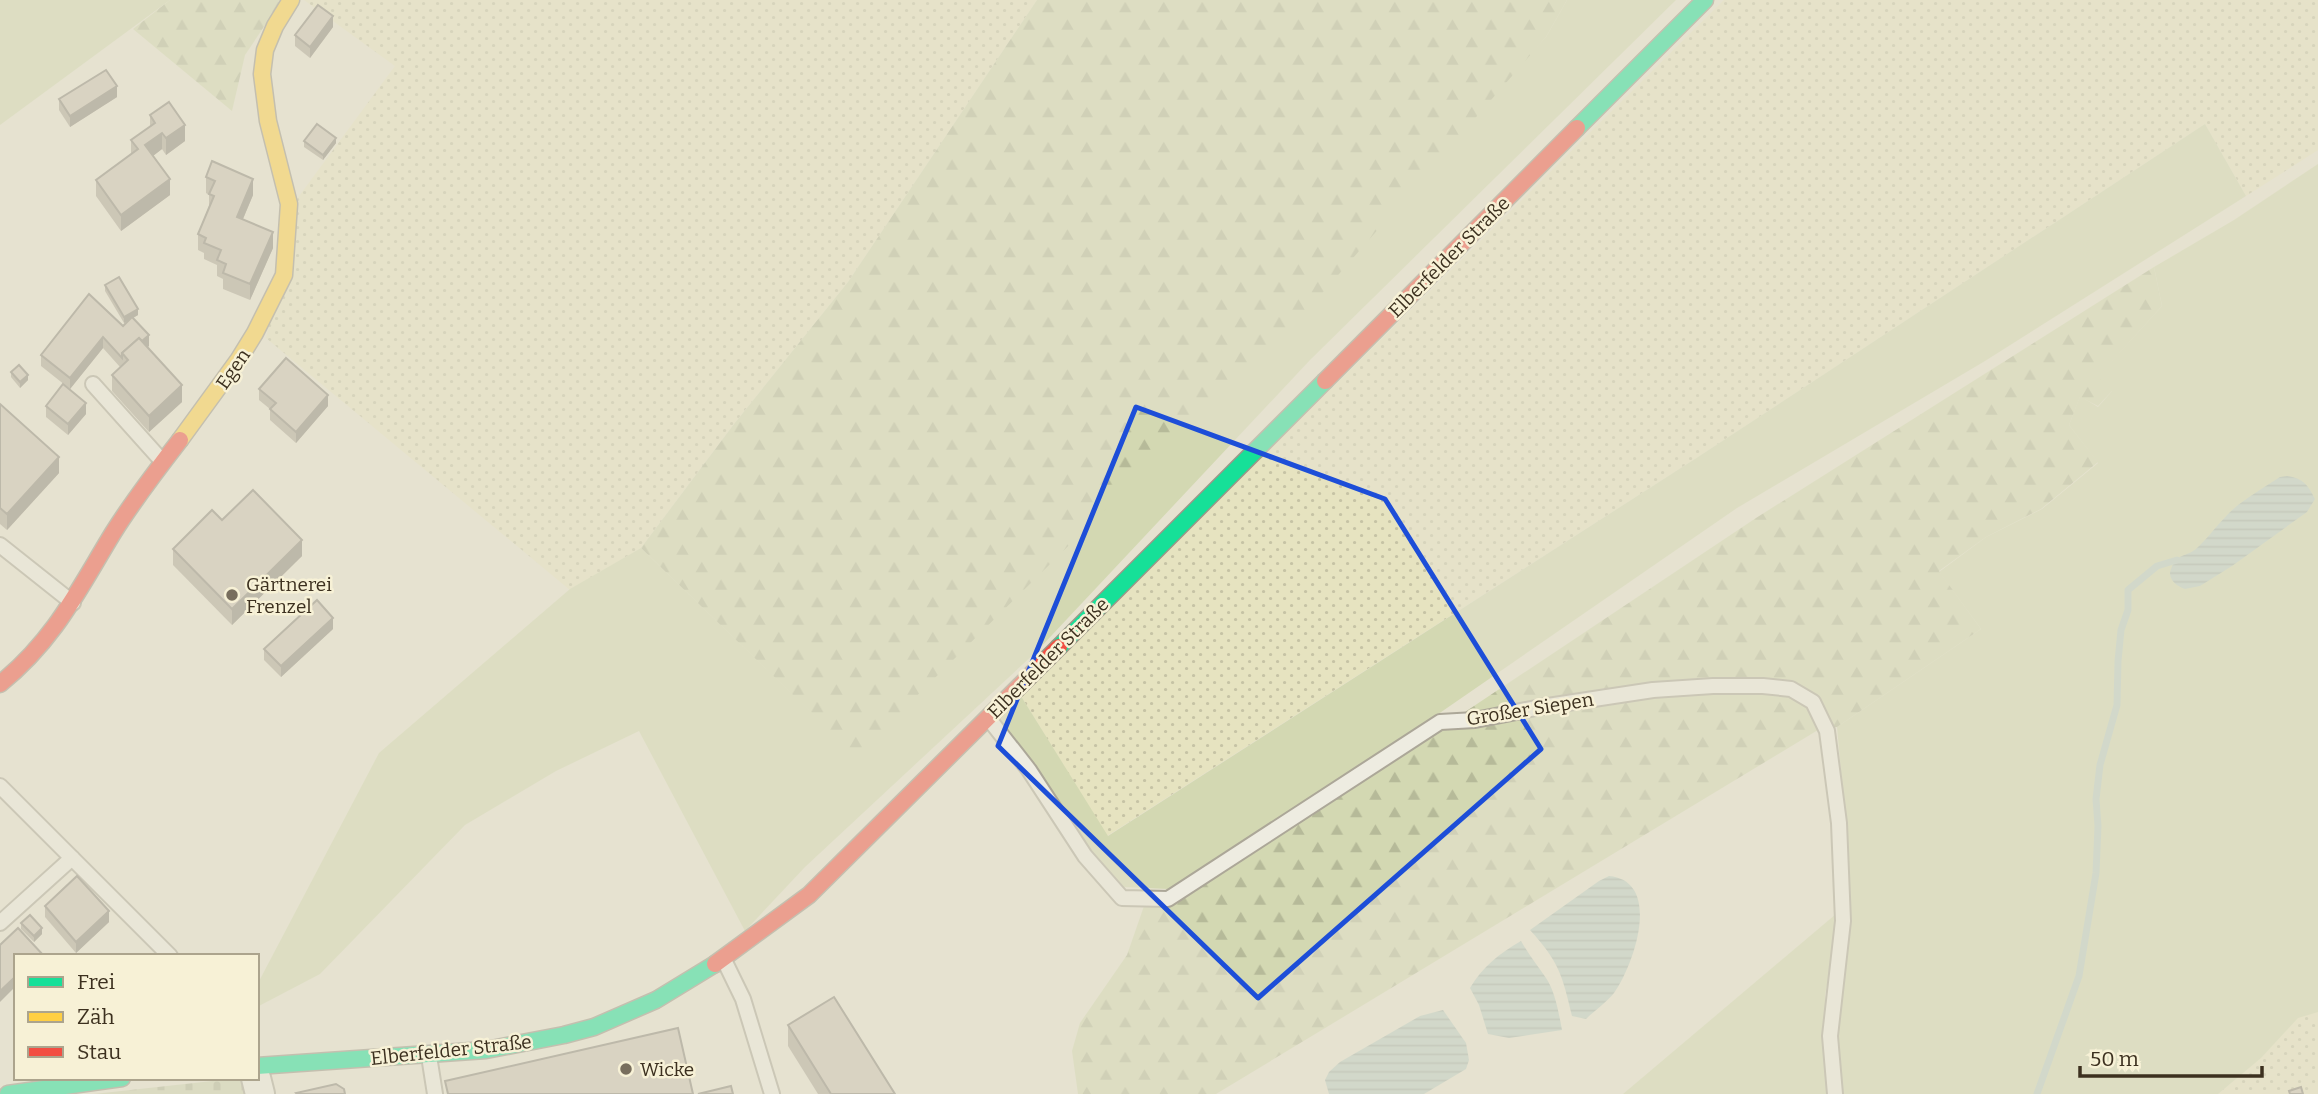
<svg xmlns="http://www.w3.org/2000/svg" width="2318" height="1094" viewBox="0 0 2318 1094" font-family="Bitter,serif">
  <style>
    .farmland { fill: url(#farmland-dots) }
    .green { fill: #d3d8b2 }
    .forest { fill: url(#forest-firs) }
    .cemetery { fill: url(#cemetery-stones) }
    .water { fill: url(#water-rules) }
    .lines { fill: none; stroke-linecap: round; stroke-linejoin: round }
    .stream { stroke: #bbcdc3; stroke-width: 7 }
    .lane-casing { stroke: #aca798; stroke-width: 18 }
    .street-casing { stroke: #aca798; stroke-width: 32 }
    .fast-casing { stroke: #9c9688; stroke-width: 19 }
    .slow-casing { stroke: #9c9688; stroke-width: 19 }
    .jam-casing { stroke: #9c9688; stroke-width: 19 }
    .lane { stroke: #eeece1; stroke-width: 14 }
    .street { stroke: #eeece1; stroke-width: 28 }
    .fast { stroke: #16e098; stroke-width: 16 }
    .slow { stroke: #ffcf43; stroke-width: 16 }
    .jam { stroke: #f24e42; stroke-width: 16 }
    .wall { fill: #aea698 }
    .shaded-wall { fill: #8d877c }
    .building { fill: #cac1b1; stroke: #8d877c; stroke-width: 2 }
    .marked { fill: none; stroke: #1d4ed8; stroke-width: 5; stroke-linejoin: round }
    .poi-dot { fill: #786e5d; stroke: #f7f1d6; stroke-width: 2.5 }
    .labels { text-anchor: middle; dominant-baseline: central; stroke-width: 5; stroke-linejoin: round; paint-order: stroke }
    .street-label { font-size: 19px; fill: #3c301f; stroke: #f7f1d6 }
    .poi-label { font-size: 19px; fill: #3c301f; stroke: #f7f1d6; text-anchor: start }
  </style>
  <defs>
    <pattern id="farmland-dots" width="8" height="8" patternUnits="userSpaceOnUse" patternTransform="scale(1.75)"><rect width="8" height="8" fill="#e6e3c0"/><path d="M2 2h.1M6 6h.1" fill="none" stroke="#c6c3a5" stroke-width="1.8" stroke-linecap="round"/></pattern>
    <pattern id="forest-firs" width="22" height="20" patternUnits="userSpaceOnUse" patternTransform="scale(1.75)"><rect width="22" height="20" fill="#d3d8b2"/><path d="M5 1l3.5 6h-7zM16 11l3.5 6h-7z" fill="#b6ba99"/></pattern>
    <pattern id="cemetery-stones" width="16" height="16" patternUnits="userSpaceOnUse" patternTransform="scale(1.75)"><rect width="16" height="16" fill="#ced2b1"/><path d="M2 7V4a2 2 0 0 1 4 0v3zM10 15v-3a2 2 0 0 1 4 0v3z" fill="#b2b598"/></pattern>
    <pattern id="water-rules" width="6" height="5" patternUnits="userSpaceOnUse" patternTransform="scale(1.75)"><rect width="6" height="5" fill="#bbcdc3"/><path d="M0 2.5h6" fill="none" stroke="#a2b0a7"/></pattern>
  </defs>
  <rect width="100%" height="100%" fill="#e6e2d0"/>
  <g class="farmland">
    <path d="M304,0H1037L848,282L733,425L641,548L570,590L266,338L297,199L395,66Z"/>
    <path d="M1724,0H2318V150L2246,196L2205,124L1698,457L1107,836L1019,693L1310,410Z"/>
    <path d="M2318,1011V1094H2218L2260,1058L2299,1016Z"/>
  </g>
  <g class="green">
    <path d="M0,0H170L0,125Z"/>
    <path d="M1567,0H1676L1310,360L1037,651L805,867L745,931L639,731L556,771L465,825L320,974L257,1007V985L379,753L570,589L641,548L856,755L1546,37Z"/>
    <path d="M2205,124L2246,196L1985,361L1737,508L1402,739L1199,873L1168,889L1124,887L1089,850L996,718L1019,693L1108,836L1698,457Z"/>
    <path d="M2318,164V1012L2298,1018L2261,1058L2218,1094H1841L1836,1039L1838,1038H1836L1845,817L1837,727L1981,629L1939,572L1986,537L2042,509L2098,463L2069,425L2080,396L2098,407L2112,391L2097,377L2162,306L2154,267L2234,220Z"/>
    <path d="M1836,914L1833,954L1825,995L1829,1094H1623Z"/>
  </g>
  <g class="forest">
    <path d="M170,0H282L245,55L232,111L133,29Z"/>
    <path d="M1037,0H1567L1546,37L1312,305L856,756L641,548L734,424L848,282Z"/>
    <path d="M2154,267L2162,306L2098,377L2113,390L2098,406L2080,397L2069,425L2098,462L2041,509L1986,537L1939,571L1981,629L1837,727L1818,730L1216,1094H1078L1072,1051L1080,1023L1127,955L1144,906L1172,899L1462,714L1756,518Z"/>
  </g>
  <path class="cemetery" d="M240,1078H247L251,1094H94Z"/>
  <g class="water">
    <path d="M2287,476C2303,478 2308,485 2315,499L2307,512L2232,566L2200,586L2185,589C2176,586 2167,578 2171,569C2177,553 2186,557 2196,549C2211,535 2222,518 2238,505C2251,495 2266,486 2280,477Z"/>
    <path d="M1609,876C1663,881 1634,965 1614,993C1606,1003 1594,1011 1586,1019L1572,1016C1562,974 1559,962 1530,930L1599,881Z"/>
    <path d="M1521,941C1529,955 1537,965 1546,978C1555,991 1559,1014 1562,1030L1509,1038L1488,1034L1479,1005L1470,988C1483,966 1499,954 1521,941Z"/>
    <path d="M1443,1010L1466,1043L1469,1060L1466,1069L1424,1094H1329L1325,1080L1329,1072L1340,1062L1420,1016Z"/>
  </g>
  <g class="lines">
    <path class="stream" d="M2037,1094L2079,976L2096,873L2098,826L2096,799L2100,765L2117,705L2118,661L2121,630L2128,610V590L2157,566L2177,560"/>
    <defs>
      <g id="lane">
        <path d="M93,384L162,461"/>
        <path d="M0,545L73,603"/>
        <path d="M989,719L1029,770L1085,856L1122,898L1168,899L1440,722L1475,720L1541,707L1653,690L1713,686H1763L1791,689L1813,702L1827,731L1839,823L1843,921L1830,1036L1835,1094"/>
        <path d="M0,786L170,956"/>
        <path d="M0,923L72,858"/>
        <path d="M724,960L743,999L772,1094"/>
        <path d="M429,1056L435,1094"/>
      </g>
      <path id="street" d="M256,1078L260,1094"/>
      <g id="fast">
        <path d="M1577,128L1705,0"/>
        <path d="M1059,647L1325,381"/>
        <path d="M257,1066L486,1050L564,1035L594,1027L656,1000L715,964"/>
        <path d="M8,1094L122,1078"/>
      </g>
      <path id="slow" d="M180,440L239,359L255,333L284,275L289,204L268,121L262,74L265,50L275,26L291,0"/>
      <g id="jam">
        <path d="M1325,381L1577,128"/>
        <path d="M0,684C55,639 77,592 113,533C133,501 156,471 180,440"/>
        <path d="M715,964L809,895L1059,647"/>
      </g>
    </defs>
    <use href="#lane" class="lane-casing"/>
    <use href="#street" class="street-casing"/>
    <use href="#fast" class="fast-casing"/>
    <use href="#slow" class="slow-casing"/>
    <use href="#jam" class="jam-casing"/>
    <use href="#lane" class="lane"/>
    <use href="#street" class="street"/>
    <use href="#fast" class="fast"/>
    <use href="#slow" class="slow"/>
    <use href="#jam" class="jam"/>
  </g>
  <g class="wall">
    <path d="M333,27L310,58L295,46V35Z"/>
    <path d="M117,97L70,127L59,110V99Z"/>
    <path d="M150,115L185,141L166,155L162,149L153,156L170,195L121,231L96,196V180L131,154V140L150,127Z"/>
    <path d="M304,141L336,143L323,160L304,147Z"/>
    <path d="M206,177L253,195L243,219L273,248L250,300L223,289V279L217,276V265L204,259V253L198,250V234L209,206V195L206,193Z"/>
    <path d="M105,285L138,315L133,318L149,346L147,347L182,402L149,432L112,391V375L120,367L103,348L70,389L41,366V355L123,326L130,320L124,323L105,291Z"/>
    <path d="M11,372L28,380L20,388L11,377Z"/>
    <path d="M259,389L328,406L296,443L270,420V409L259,400Z"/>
    <path d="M0,404L59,473L7,530L0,524Z"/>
    <path d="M46,406L86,414L68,435L46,417Z"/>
    <path d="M222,520L302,556L232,625L173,565V549Z"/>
    <path d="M333,629L281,677L264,660V649Z"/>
    <path d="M45,906L109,922L76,953L45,917Z"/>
    <path d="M21,923L42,934L34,942L21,929Z"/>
    <path d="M788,1025L895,1094H818L788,1046Z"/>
  </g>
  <g class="shaded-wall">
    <path d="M333,16V27L310,58V47Z"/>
    <path d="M117,86V97L70,127V116Z"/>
    <path d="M185,125V141L166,155V138Z"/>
    <path d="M162,133V149L145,162V145Z"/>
    <path d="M336,138V143L323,160V155Z"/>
    <path d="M170,179V195L121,231V215Z"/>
    <path d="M253,179V195L237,233V217Z"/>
    <path d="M273,232V248L250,300V284Z"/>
    <path d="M138,309V315L124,323V317Z"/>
    <path d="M149,335V346L128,364V360L125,356Z"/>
    <path d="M103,337V348L70,389V378Z"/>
    <path d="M28,375V380L20,388V382Z"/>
    <path d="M182,385V402L149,432V416Z"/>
    <path d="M328,395V406L296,443V432Z"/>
    <path d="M86,403V414L68,435V424Z"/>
    <path d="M59,457V473L7,530V514Z"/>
    <path d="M302,540V556L232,625V609Z"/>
    <path d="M333,618V629L281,677V666Z"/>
    <path d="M109,911V922L76,953V942Z"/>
    <path d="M42,928V934L34,942V936Z"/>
    <path d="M16,976V986L0,1002V991Z"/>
  </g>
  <g class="building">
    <path d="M318,5L333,16L310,47L295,35Z"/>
    <path d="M106,70L117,86L70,116L59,99Z"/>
    <path d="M169,102L185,125L166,138L162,133L145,145L170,179L121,215L96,180L138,149L131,140L155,123L150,115Z"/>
    <path d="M317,124L336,138L323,155L304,141Z"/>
    <path d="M212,161L253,179L237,217L273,232L250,284L223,273L226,264L217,260L221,250L204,243L206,238L198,234L214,196L209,194L215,181L206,177Z"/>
    <path d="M119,277L138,309L124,317L105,285Z"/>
    <path d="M89,294L123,326L132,317L149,335L142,341L139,338L122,353V358L103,337L70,378L41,355Z"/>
    <path d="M139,338L182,385L149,416L112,375L128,360L122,353Z"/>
    <path d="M286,358L328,395L296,432L270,409L276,403L259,389Z"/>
    <path d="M19,365L28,375L20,382L11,372Z"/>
    <path d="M63,384L86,403L68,424L46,406Z"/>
    <path d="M0,404L59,457L7,514L0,508Z"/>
    <path d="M253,490L302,540L232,609L173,549L212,510L222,520Z"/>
    <path d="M317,600L333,618L281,666L264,649Z"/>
    <path d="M77,876L109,911L76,942L45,906Z"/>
    <path d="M30,915L42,928L34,936L21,923Z"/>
    <path d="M18,928L44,956H16V976L0,991V945Z"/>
    <path d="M834,997L895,1094H831L788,1025Z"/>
    <path d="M678,1028L693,1094H448L445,1081Z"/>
    <path d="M336,1084L344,1089L345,1094H297L296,1093Z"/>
    <path d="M731,1086L733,1094H698Z"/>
    <path d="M2301,1087L2303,1094H2290L2289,1091Z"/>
  </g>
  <path d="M0 0H2318V1094H0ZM1136,407L1385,499L1541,749L1258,998L998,746Z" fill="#e6e2d0" fill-opacity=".55" fill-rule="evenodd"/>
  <path class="marked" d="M1136,407L1385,499L1541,749L1258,998L998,746Z"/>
  <g class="poi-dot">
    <circle cx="232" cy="595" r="7"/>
    <circle cx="626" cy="1069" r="7"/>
  </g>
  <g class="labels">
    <g class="street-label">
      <text transform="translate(1449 257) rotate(-45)">Elberfelder Straße</text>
      <text transform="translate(233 369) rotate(-55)">Egen</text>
      <text transform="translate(1048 658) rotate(-45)">Elberfelder Straße</text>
      <text transform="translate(1530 709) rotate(-9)">Großer Siepen</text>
      <text transform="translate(451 1050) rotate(-6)">Elberfelder Straße</text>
    </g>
    <g class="poi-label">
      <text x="246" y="584">Gärtnerei<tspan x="246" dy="22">Frenzel</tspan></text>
      <text x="640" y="1069">Wicke</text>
    </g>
  </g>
  <rect x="14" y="954" width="245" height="126" fill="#f7f1d6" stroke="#aca48d" stroke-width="2"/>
  <rect x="28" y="977" width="35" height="10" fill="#16e098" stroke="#aca48d" stroke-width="2"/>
  <text x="77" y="989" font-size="21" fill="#3c301f">Frei</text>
  <rect x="28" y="1012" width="35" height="10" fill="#ffcf43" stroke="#aca48d" stroke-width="2"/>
  <text x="77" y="1024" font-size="21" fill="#3c301f">Zäh</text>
  <rect x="28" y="1047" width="35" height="10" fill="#f24e42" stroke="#aca48d" stroke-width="2"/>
  <text x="77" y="1059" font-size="21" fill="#3c301f">Stau</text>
  <path d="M2080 1066v10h182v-10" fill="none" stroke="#3c301f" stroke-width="3.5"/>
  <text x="2090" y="1066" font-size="21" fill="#3c301f" stroke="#f7f1d6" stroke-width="5" paint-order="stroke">50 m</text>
</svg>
